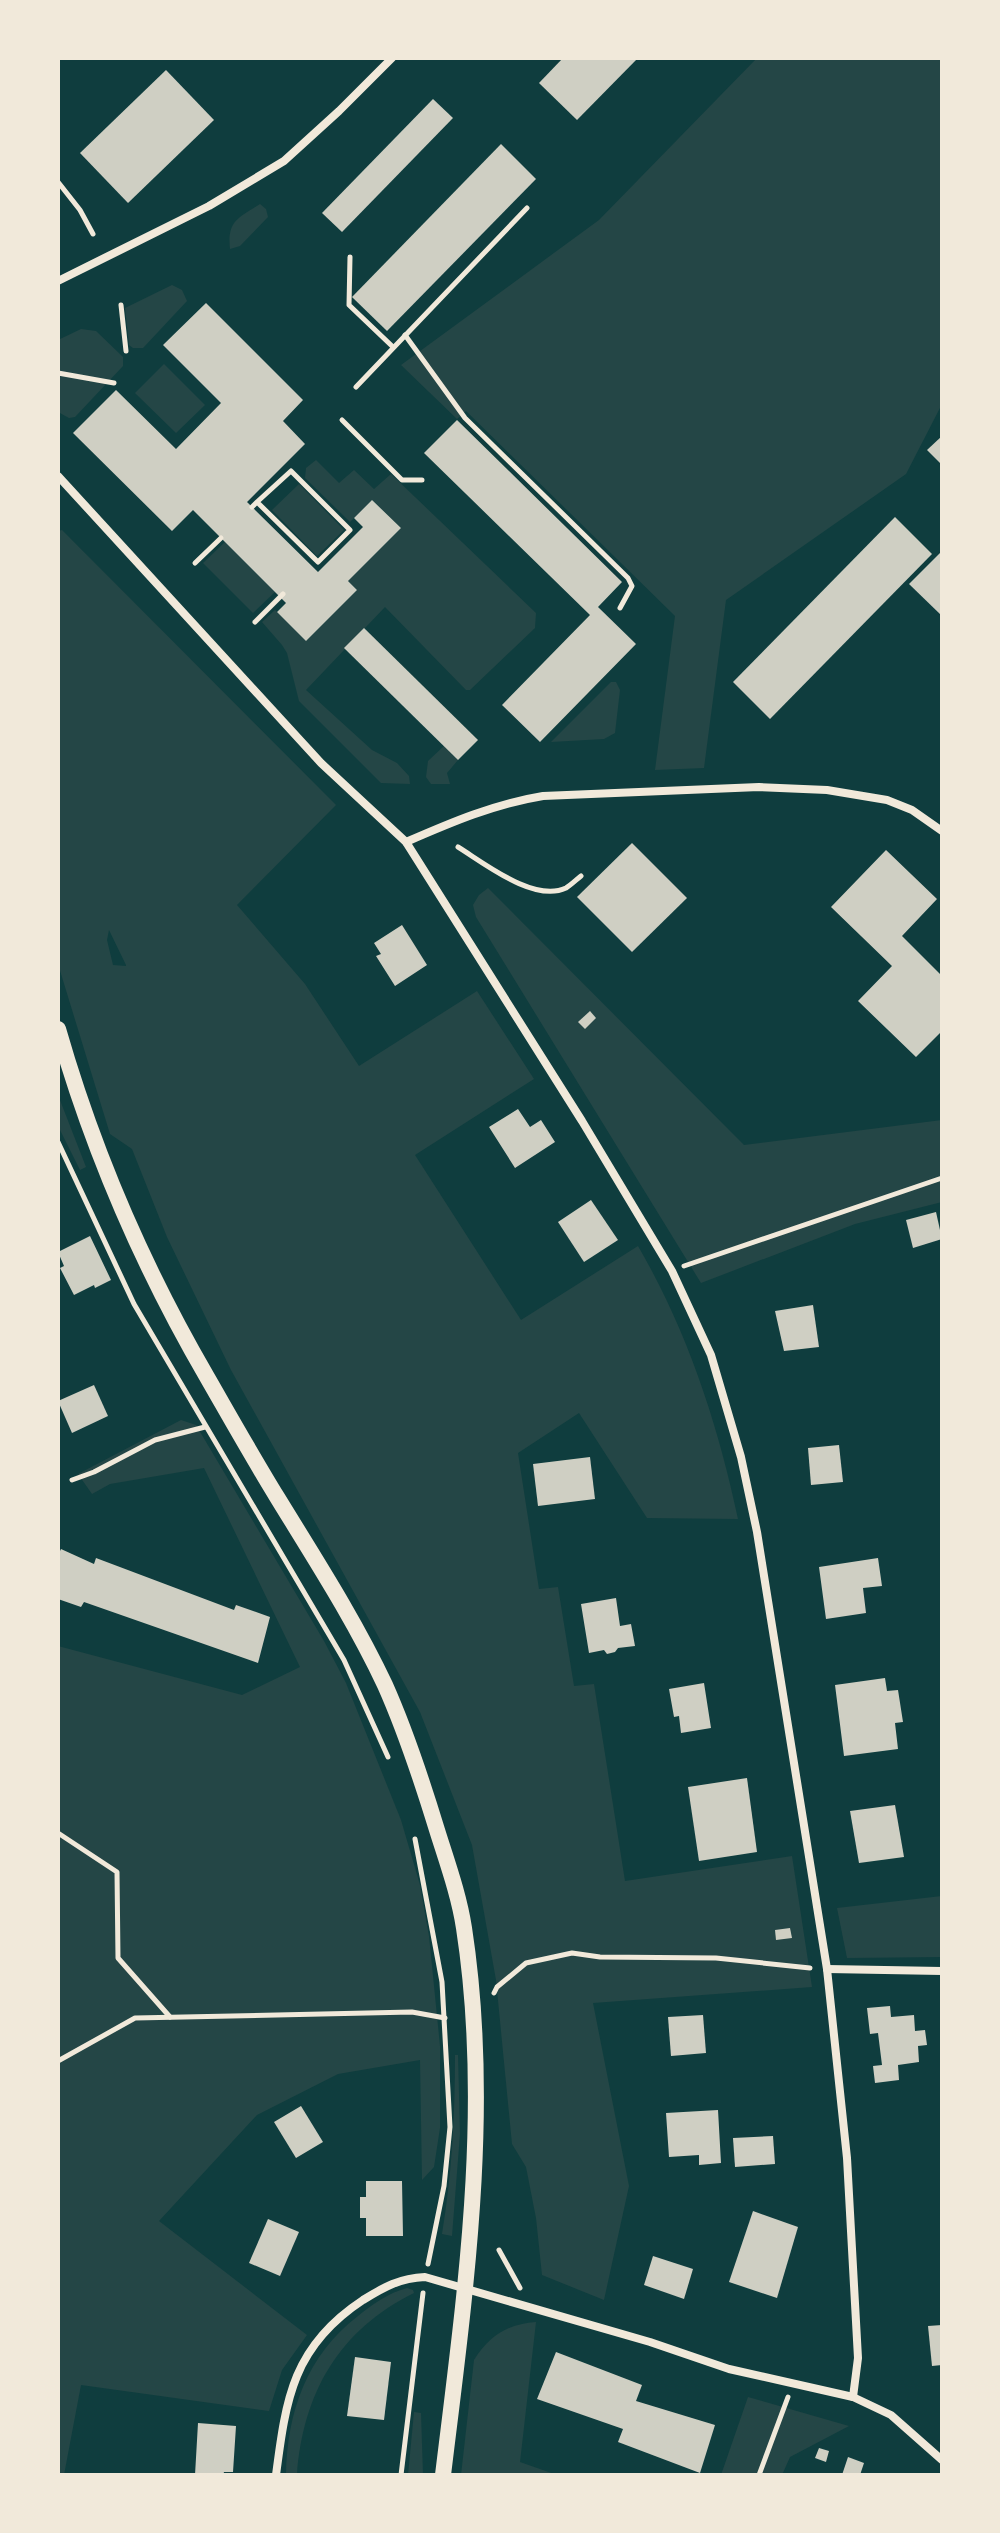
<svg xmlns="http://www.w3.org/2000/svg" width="1000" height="2533" viewBox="0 0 1000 2533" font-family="'Space Grotesk',sans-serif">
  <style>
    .green { fill: #244646; fill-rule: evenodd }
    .building { fill: #cfcfc3 }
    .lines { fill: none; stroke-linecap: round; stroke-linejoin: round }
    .path { stroke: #f1e9da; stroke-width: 5 }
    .minor { stroke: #f1e9da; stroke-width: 8 }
    .secondary { stroke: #f1e9da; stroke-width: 16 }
  </style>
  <rect width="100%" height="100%" fill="#0f3d3e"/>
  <g class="green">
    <path d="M757,58H942V404L906,474L726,600L704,768L655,770L675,616L466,411L457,419L401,365L599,220Z"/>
    <path d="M260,204L266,209L268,217L240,246L230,249C227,221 238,218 260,204Z"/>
    <path d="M172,285L182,290L187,301L143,348H133L129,345L125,308Z"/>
    <path d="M81,329L96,331L123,357V366L75,417L69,418L58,412V340Z"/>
    <path d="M164,364L205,405L176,433L135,393Z"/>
    <path d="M316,460L339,483L354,470L374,489L391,474L536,613L535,628L470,690H466L385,607L306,690L372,750L397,763L409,776L410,784L381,783L299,701L287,653L282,645L262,622L275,610L307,640L357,590L348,581L401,528L372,500L350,522L305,478L306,468Z"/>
    <path d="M299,484L344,530L317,556L272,510Z"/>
    <path d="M62,530L336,805L237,905L305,984L359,1066L477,991L534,1079L415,1155L521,1320L638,1246C687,1330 718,1424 738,1519L647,1518L579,1413L518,1453L539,1589L558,1587L574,1686L594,1684L625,1881L792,1856L812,1987L593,2003L629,2186L604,2300L542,2275L536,2218L526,2167L512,2144L496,1980L472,1845L420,1712L231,1370L167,1237L132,1149L110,1134L58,964V531ZM109,930L126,965V966L113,965L107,940Z"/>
    <path d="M225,542L275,592L253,613L203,563Z"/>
    <path d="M611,682H616L620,690L615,733L604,739L551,742Z"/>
    <path d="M444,746L458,760L447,773L450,784H431L426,777L428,761Z"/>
    <path d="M488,888L744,1145L942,1120V1202L855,1224L701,1283L476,917L473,905L479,895Z"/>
    <path d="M58,1095L86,1167L80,1170L58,1126Z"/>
    <path d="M181,1420L196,1425L324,1641L346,1683L401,1820L420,1885L429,1936L440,2046V2128L434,2167L422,2180L420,2060L338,2074L257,2115L159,2221L307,2335L282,2370L269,2411L81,2385L64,2475H58V1646L242,1695L300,1667L204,1468L110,1484L92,1494L78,1474Z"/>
    <path d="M942,1896V1957L847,1958L837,1908Z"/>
    <path d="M455,2055H458L460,2134L452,2236L442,2234C452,2174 455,2115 455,2055Z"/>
    <path d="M407,2288L413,2290L414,2293C339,2330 303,2393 297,2475H286C287,2412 307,2355 358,2316C373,2304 388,2293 407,2288Z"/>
    <path d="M536,2322L520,2462L557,2475H461L474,2360C490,2335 508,2324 536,2322Z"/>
    <path d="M748,2397L849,2426L790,2457L782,2475H721Z"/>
    <path d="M414,2412L421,2413L423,2475H408Z"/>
  </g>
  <g class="building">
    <path d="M563,58H638L577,120L539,83Z"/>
    <path d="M166,70L214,120L128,203L80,153Z"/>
    <path d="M433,99L453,118L342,232L322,213Z"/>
    <path d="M501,144L536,179L387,331L352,297Z"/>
    <path d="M206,303L303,400L283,421L305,444L247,502L318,572L363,527L354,518L372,500L401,528L348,581L357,590L306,641L277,612L286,603L193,510L172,531L73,433L116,390L176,449L221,403L163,345Z"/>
    <path d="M457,420L622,582L598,607L636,644L540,742L502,705L590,615L424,453Z"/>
    <path d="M942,436V465L927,450Z"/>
    <path d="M895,517L932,554L770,719L733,682Z"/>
    <path d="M942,551V616L909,584Z"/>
    <path d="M364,628L478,740L458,760L344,648Z"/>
    <path d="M632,843L687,898L632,952L577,897Z"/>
    <path d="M886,850L937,899L902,936L942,976V1031L916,1057L858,1001L892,966L831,907Z"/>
    <path d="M402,925L427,965L395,986L376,956L381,954L374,943Z"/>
    <path d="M590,1011L596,1018L585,1029L578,1022Z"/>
    <path d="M518,1109L530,1127L541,1120L555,1142L515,1168L489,1127Z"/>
    <path d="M591,1200L618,1240L584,1262L558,1222Z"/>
    <path d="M936,1212L942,1239L913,1248L906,1220Z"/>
    <path d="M90,1236L111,1280L95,1288L94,1285L74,1295L60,1268L64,1266L58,1252Z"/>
    <path d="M813,1305L819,1347L784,1351L775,1311Z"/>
    <path d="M94,1385L108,1416L72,1433L58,1401Z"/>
    <path d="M839,1445L843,1482L811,1485L808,1448Z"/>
    <path d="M590,1457L595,1499L538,1506L533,1464Z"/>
    <path d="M61,1549L94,1564L96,1558L234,1610L236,1605L270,1617L258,1663L84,1602L81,1607L58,1599V1555Z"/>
    <path d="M878,1558L882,1586L863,1588L866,1613L826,1619L819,1567Z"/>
    <path d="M616,1598L620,1626L631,1624L635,1646L618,1648L615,1652L607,1654L604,1650L589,1653L581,1604Z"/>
    <path d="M885,1678L887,1691L898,1690L903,1722L895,1723L898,1749L844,1756L835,1685Z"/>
    <path d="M704,1683L711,1728L681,1733L679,1716L674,1717L669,1689Z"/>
    <path d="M747,1778L757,1852L699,1861L688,1787Z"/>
    <path d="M895,1805L904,1857L859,1863L850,1811Z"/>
    <path d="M790,1928L792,1938L776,1940L775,1930Z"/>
    <path d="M890,2006L891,2017L914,2015L915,2031L925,2030L927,2045L918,2046L919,2062L898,2065L899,2080L875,2083L873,2066L882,2065L878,2033L870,2034L867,2008Z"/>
    <path d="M703,2015L706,2053L671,2056L668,2017Z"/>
    <path d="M301,2106L323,2142L296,2158L274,2122Z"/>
    <path d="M718,2110L721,2163L699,2165V2155L669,2157L666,2113Z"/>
    <path d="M773,2136L775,2164L735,2167L733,2138Z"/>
    <path d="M366,2181H402L403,2236H366V2218H360V2197H366Z"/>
    <path d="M753,2211L798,2227L777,2298L729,2282Z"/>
    <path d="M268,2219L299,2232L280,2276L249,2263Z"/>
    <path d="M653,2256L693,2269L684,2299L644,2285Z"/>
    <path d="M942,2325V2365L932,2366L928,2326Z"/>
    <path d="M556,2352L642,2385L636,2401L715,2425L700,2473L618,2442L623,2429L537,2399Z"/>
    <path d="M355,2357L391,2362L384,2420L347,2416Z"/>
    <path d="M198,2423L236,2426L233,2472H224L223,2475H195Z"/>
    <path d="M819,2448L829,2451L826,2462L815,2458Z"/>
    <path d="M848,2457L864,2463L860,2475H842Z"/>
  </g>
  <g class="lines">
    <g class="path">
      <path d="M58,182L80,210L93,234"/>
      <path d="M350,257L349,305L393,347"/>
      <path d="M121,305L126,351"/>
      <path d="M405,335L465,418L628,578L632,586L620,608"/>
      <path d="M58,373L114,383"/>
      <path d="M356,387L527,208"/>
      <path d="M342,420L402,480H422"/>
      <path d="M252,507L257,502L291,471L350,530L318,562L257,502"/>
      <path d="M195,563L221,538"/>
      <path d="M255,622L283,594"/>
      <path d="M458,847C484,863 534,903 566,888C571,885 576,880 581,876"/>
      <path d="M58,1142L134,1304L344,1660L388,1757"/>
      <path d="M684,1266L942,1178"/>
      <path d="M72,1480L94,1472L155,1440L205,1427"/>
      <path d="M58,1833L117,1872L118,1958L170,2017"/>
      <path d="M415,1839L442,1982L450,2127L444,2186L428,2264"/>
      <path d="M494,1993L497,1987L526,1963L572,1953L600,1957L716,1958L810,1968"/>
      <path d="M58,2061L135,2018L412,2012L445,2018"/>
      <path d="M499,2250L520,2288"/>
      <path d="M401,2475L423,2293"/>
      <path d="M759,2475L788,2397"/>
    </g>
    <g class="minor">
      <path d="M58,281L209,206L284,161L339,111L392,58"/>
      <path d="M58,476L321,763L406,842L582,1121L672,1271L711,1355L741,1457L757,1532L827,1969L847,2158L858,2358L853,2397"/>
      <path d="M406,842C452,822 494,804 543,796L759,787L827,790L887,800L912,810L942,831"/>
      <path d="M827,1969L942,1971"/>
      <path d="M276,2475C286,2398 293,2346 363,2300C384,2287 400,2278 425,2277L650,2342L729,2369L853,2397L891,2415L942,2460"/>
    </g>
    <path class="secondary" d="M58,1029C93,1151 143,1267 207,1377C230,1417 253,1458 277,1497C315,1559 354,1619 385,1685C406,1732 422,1781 437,1830C447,1862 459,1895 464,1928C492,2110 465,2294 443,2475"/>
  </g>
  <rect width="1000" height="2533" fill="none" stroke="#f1e9da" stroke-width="120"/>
</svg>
